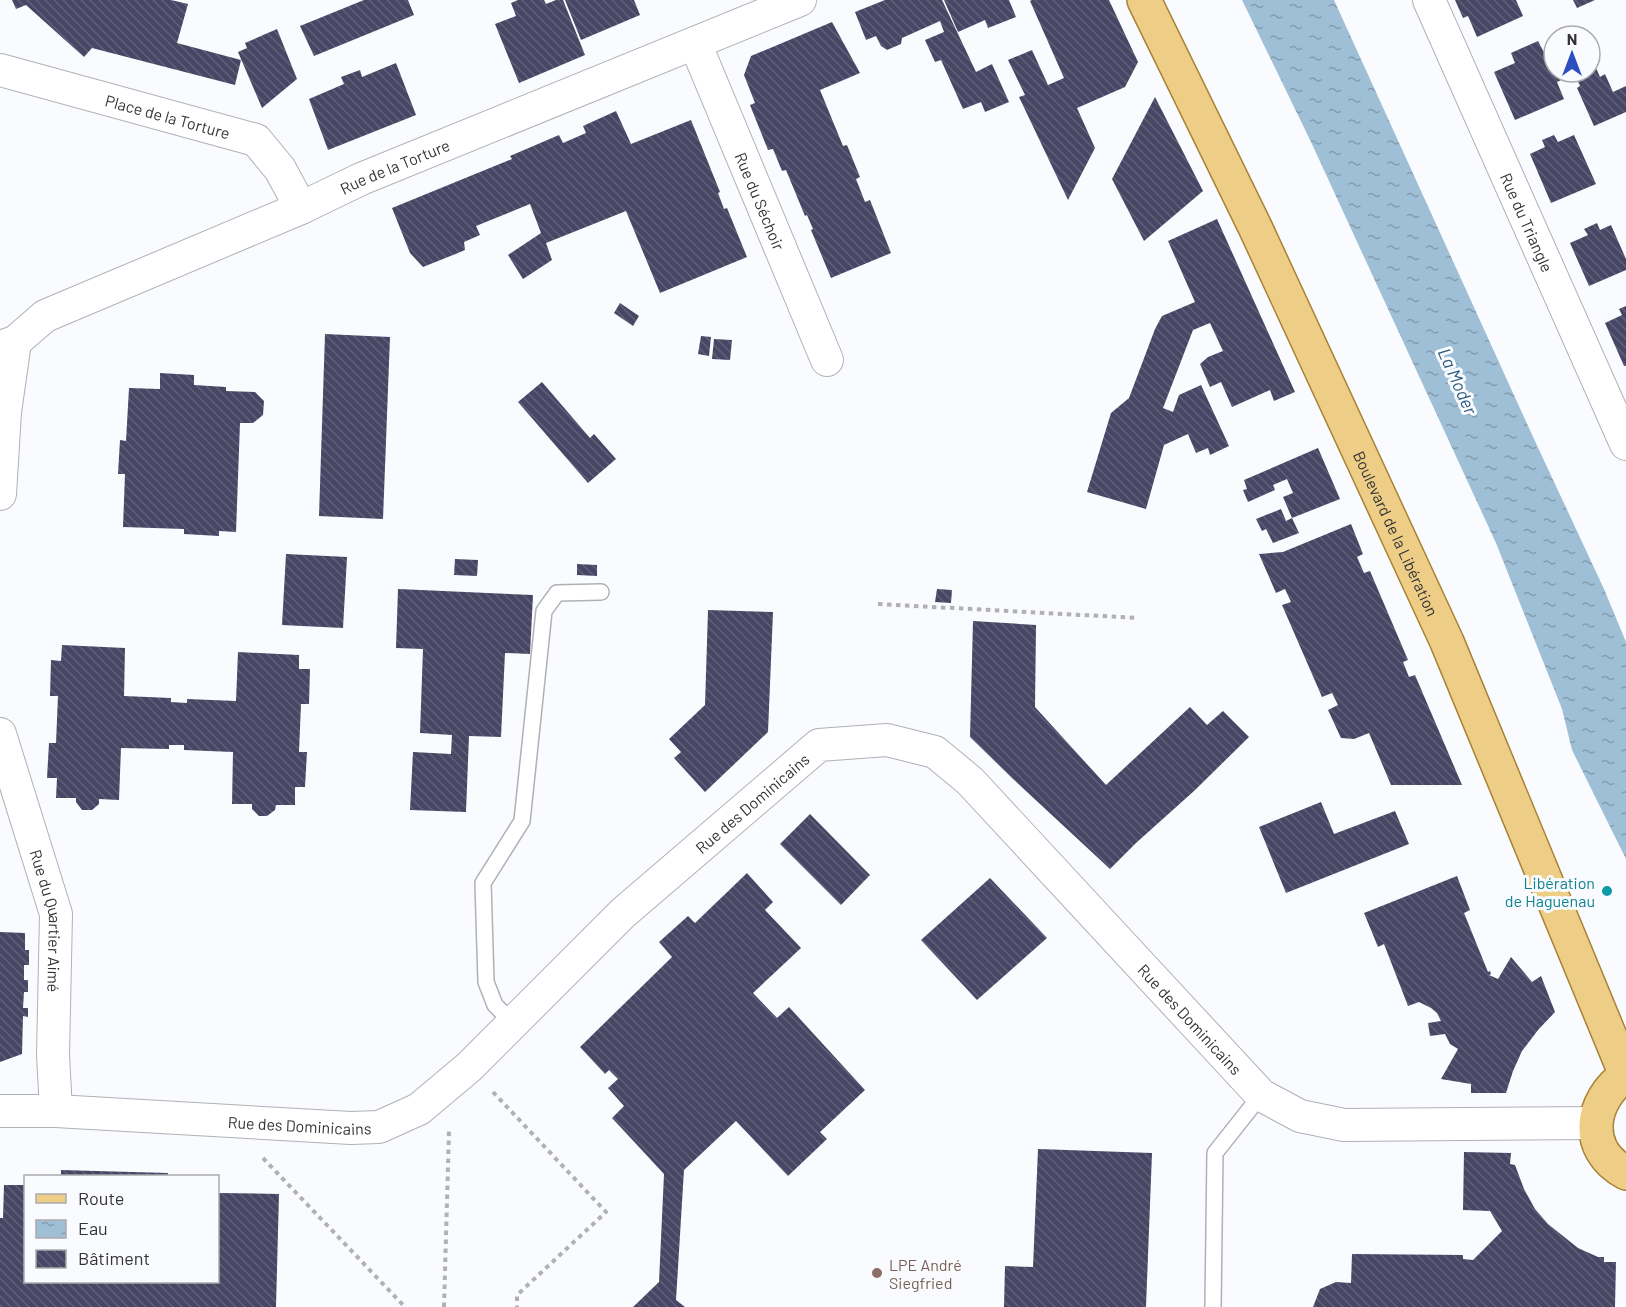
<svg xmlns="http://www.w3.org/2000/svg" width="1626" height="1307" viewBox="0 0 1626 1307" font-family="Barlow,sans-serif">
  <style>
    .water { fill: url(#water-ripples) }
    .building { fill: url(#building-back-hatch) }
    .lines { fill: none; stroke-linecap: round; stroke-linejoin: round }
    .lane-casing { stroke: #b0b0b8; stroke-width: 18 }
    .street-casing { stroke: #b0b0b8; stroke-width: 34 }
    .primary-casing { stroke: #a68336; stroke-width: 36 }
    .path { stroke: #b1b1b4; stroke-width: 4; stroke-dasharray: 4.5 4.5; stroke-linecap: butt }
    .lane { stroke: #fff; stroke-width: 15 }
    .street { stroke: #fff; stroke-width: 32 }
    .primary { stroke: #eece86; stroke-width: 33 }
    .culture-dot { fill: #0f9aa8; stroke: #fafbfe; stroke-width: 2 }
    .education-dot { fill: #8d6e63; stroke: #fafbfe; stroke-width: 2 }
    .labels { text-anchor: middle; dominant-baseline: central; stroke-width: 6; stroke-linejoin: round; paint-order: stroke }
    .street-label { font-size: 16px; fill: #343437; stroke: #fafbfe }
    .culture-label { font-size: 16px; fill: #0d838f; stroke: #fafbfe; text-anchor: end }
    .education-label { font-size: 16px; fill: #785e54; stroke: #fafbfe; text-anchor: start }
    .water-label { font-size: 18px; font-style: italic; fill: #285b7e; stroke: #fafbfe }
  </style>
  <defs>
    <pattern id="water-ripples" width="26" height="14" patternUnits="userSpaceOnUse" patternTransform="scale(1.5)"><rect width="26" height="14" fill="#9fbfd7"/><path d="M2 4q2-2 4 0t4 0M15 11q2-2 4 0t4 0" fill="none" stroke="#829caf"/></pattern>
    <pattern id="building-back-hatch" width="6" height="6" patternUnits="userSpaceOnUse" patternTransform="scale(1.5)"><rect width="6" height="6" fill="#474765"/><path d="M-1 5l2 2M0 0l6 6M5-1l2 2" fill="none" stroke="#606078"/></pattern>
  </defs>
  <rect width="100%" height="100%" fill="#fafbfe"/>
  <path class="water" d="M1242,0H1334L1534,439L1604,589L1626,642V859L1572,750L1562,709L1496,543L1311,142Z"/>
  <g class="building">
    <path d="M12,0H171L188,4L177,43L241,60L235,85L92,48L84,57L26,5L16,9Z"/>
    <path d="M364,0H408L414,15L314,56L300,26Z"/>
    <path d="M518,0H544L546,4L556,0H563L585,55L519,83L495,24L516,16L511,3Z"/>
    <path d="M565,0H634L640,15L581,40Z"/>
    <path d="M885,0H942L976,72L992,64L1009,102L985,112L981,102L963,109L941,60L935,62L925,40L944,32L940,21L902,38L901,44L887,50L881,46L876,36L866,40L855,12Z"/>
    <path d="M944,0H1009L1016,17L988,28L985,20L958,32Z"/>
    <path d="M1032,0H1109L1138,62L1125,87L1077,108L1095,148L1068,200L1019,97L1025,95L1008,60L1032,50L1048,85L1064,78L1030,1Z"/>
    <path d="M1455,0H1516L1523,16L1477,37L1468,16L1463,18Z"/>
    <path d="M1573,0H1595L1577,8Z"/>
    <path d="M832,22L860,73L820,90L843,146L847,145L860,177L856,179L865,202L870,200L891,253L831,278L811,230L813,229L807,215L805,216L786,170L782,171L773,149L768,150L750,105L755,103L744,75L751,56Z"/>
    <path d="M277,29L297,79L262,108L238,52L247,48L245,43Z"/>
    <path d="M1538,41L1546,56L1554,52V72H1568L1570,76L1557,82L1564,99L1515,120L1494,72L1515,63L1511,53Z"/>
    <path d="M1590,54L1600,77L1605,74L1613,92L1626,86V112L1594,126L1577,88L1580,86L1574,72H1590Z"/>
    <path d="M396,63L416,115L328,150L309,99L344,84L341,77L360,70L362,77Z"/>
    <path d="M1155,97L1203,191L1144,241L1112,179Z"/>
    <path d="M616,111L631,144L691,120L720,192L718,193L724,209L727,208L747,257L660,293L626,211L546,243L552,260L523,279L508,255L541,233L530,204L476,226L480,235L464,242L465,250L458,253L423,267L410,253L392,208L512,159L510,156L559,135L563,143L586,133L583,126Z"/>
    <path d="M1554,135L1558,142L1574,135L1596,184L1551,203L1530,154L1545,147L1542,140Z"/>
    <path d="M1217,219L1295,392L1274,401L1270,390L1232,407L1221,382L1210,387L1200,364L1208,357L1223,351L1210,323L1193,330L1163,408L1173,412L1179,395L1201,385L1229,446L1210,455L1208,448L1196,453L1188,434L1164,445L1146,509L1087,492L1111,413L1129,398L1155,329L1162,316L1195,302L1168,241Z"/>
    <path d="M1597,223L1600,230L1611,225L1626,259V270L1589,286L1570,243L1588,235L1584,229Z"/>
    <path d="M620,303L639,316L633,326L614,313Z"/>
    <path d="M1626,306V366H1624L1605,323L1622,315L1619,309Z"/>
    <path d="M325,334L390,337L383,519L319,516Z"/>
    <path d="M701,336L711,337L709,356L698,354Z"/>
    <path d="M714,339L732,340L730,360L712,359Z"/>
    <path d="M160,373L194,375V385L226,387V391L255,392L264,401L263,415L253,423H240L236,532L219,531V536L184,534V529L123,527L125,474H118L120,440L126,441L129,388L160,389Z"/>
    <path d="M542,382L590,438L594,434L616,459L588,483L518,402Z"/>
    <path d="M1318,448L1340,499L1292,518L1283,497L1293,493L1287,479L1273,485L1275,490L1248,502L1243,490L1247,489L1244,480Z"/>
    <path d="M1281,509L1286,521L1292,518L1299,533L1273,543L1266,529L1262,531L1256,519Z"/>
    <path d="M1351,524L1363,554L1357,557L1364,573L1370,571L1408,660L1403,662L1409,677L1415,675L1462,785H1391L1369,733L1354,739L1341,738L1328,710L1338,705L1332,693L1322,697L1282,605L1291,602L1285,589L1276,593L1259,554L1283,552Z"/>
    <path d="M286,554L347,557L343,628L282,625Z"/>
    <path d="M455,559L478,560L477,576L454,575Z"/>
    <path d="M577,564L597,565V576L577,575Z"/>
    <path d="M398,589L533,595L530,654L505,653L501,737L469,736L466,812L410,810L413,752L451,754L452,735L420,733L423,649L396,648Z"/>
    <path d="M937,589L952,590L951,603L935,602Z"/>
    <path d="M708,610L773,612L768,732L705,792L674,758L681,752L669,739L705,705Z"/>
    <path d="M973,621L1036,625L1035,707L1106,785L1190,707L1207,725L1223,711L1249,737L1194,791L1136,843L1110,869L1012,778L970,737Z"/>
    <path d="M62,645L125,648L124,696L171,698V702L187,703V699L236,701L238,652L299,655V669H310L309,704H301L299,752H307L305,787H295V805H276L275,810L267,816H259L252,809V804H232L233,752L184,750V745H169V749L121,748L119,800L99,799V804L92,810H82L76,802V798H56L57,778H47L49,743H56L58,696H50L51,660L61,661Z"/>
    <path d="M1321,802L1334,834L1395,811L1409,844L1286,893L1259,827Z"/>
    <path d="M810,814L870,875L841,905L780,844Z"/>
    <path d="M747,873L773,902L765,910L801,948L753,993L777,1018L789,1007L865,1090L820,1132L827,1139L788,1176L736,1121L684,1170L676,1300L685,1307H633L659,1282L664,1174L612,1118L624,1106L608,1088L618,1079L609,1070L605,1074L580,1047L672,957L659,942L688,916L695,923Z"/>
    <path d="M1457,876L1470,910L1464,913L1488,972L1490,971L1491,974L1489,975L1498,979L1511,957L1532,982L1541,976L1555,1012L1538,1030L1522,1051L1513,1071L1506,1093H1471V1084L1441,1079L1458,1049L1450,1044L1445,1034L1430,1036L1428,1023L1441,1021L1437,1013L1431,1008L1419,1002L1408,1006L1384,944L1378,947L1364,913Z"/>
    <path d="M990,878L1047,938L977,1000L921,940Z"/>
    <path d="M0,932L25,933V950H29V965H24V980H28V992H24L23,1008H28V1017L23,1016L22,1054L0,1062Z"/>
    <path d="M1038,1149L1152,1153L1146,1307H1004L1005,1266L1033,1267Z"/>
    <path d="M1464,1152L1511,1153L1510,1164L1515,1165L1524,1189L1535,1209L1548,1224L1578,1248L1598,1257H1604V1262H1616L1615,1307H1313L1320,1289L1336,1282L1351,1283L1352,1254L1463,1255V1259L1473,1260L1502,1231L1490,1211L1463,1210Z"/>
    <path d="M61,1170L168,1173V1176H61Z"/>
    <path d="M4,1185H26V1282H218V1193L279,1194L276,1307H0V1218H3Z"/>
  </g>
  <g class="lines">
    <defs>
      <g id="lane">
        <path d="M513,1023L495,1005L486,982L483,883L522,821L544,611L557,593L601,592"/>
        <path d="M1213,1307L1215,1153L1261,1095"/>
      </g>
      <g id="street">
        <path id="s1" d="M1429,0L1626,444"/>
        <path id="s2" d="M695,43L827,360"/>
        <path id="s3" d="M0,70L256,140L280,169L301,208"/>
        <path id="s4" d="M0,347L15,342L45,316L301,208L361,179L800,0"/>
        <path d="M0,494L5,412L15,342"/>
        <path id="s5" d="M0,734L56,914L53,1055L56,1111"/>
        <path id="s6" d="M0,1111H56L351,1128L379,1127L419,1109L469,1067L623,913L819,745L887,740L935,752L970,781L1261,1095L1300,1116L1344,1125L1596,1123"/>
      </g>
      <g id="primary">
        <path id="s7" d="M1144,0L1255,227L1447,642L1626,1075"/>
        <path d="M1626,1075C1589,1101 1583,1150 1626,1173"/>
      </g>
    </defs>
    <use href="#lane" class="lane-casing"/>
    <use href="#street" class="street-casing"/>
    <use href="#primary" class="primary-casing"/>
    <g class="path">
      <path d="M878,604L1138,618"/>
      <path d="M493,1092L606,1212L517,1295V1307"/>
      <path d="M263,1158L405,1307"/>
      <path d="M444,1307L449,1131"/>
    </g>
    <use href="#lane" class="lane"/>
    <use href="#street" class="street"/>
    <use href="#primary" class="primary"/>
  </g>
  <circle class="culture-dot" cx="1607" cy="891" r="6"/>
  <circle class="education-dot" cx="877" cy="1273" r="6"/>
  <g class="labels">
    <g class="street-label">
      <text stroke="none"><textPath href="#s3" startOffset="174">Place de la Torture</textPath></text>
      <text stroke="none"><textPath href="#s4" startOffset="436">Rue de la Torture</textPath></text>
      <text stroke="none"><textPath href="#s2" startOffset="171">Rue du Séchoir</textPath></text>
      <text stroke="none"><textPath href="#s1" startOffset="243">Rue du Triangle</textPath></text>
      <text stroke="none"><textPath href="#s7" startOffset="590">Boulevard de la Libération</textPath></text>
      <text stroke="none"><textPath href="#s6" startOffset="876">Rue des Dominicains</textPath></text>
      <text stroke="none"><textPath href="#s5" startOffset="194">Rue du Quartier Aimé</textPath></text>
      <text stroke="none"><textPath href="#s6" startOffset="1452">Rue des Dominicains</textPath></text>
      <text stroke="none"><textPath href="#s6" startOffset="300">Rue des Dominicains</textPath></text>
    </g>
    <g class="culture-label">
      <text x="1595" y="882">Libération<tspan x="1595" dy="18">de Haguenau</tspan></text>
    </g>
    <g class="education-label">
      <text x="889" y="1264">LPE André<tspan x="889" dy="18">Siegfried</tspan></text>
    </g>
    <g class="water-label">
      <text transform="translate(1458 381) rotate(66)">La Moder</text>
    </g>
  </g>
  <rect x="24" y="1175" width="195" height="108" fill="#fafbfe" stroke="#ababae" stroke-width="1.5"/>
  <rect x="36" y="1194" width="30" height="9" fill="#eece86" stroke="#ababae" stroke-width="1.5"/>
  <text x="78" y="1205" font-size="18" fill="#343437">Route</text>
  <rect x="36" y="1220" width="30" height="18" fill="url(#water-ripples)" stroke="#ababae" stroke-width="1.5"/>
  <text x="78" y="1235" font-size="18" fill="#343437">Eau</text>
  <rect x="36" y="1250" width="30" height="18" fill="url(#building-back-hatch)" stroke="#ababae" stroke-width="1.5"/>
  <text x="78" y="1265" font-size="18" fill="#343437">Bâtiment</text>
  <g transform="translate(1572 54)"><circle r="28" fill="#fafbfe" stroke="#ababae" stroke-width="1.5"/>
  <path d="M0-4.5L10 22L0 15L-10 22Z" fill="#2e4fbf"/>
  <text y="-9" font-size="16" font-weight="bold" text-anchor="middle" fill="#343437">N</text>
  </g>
</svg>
